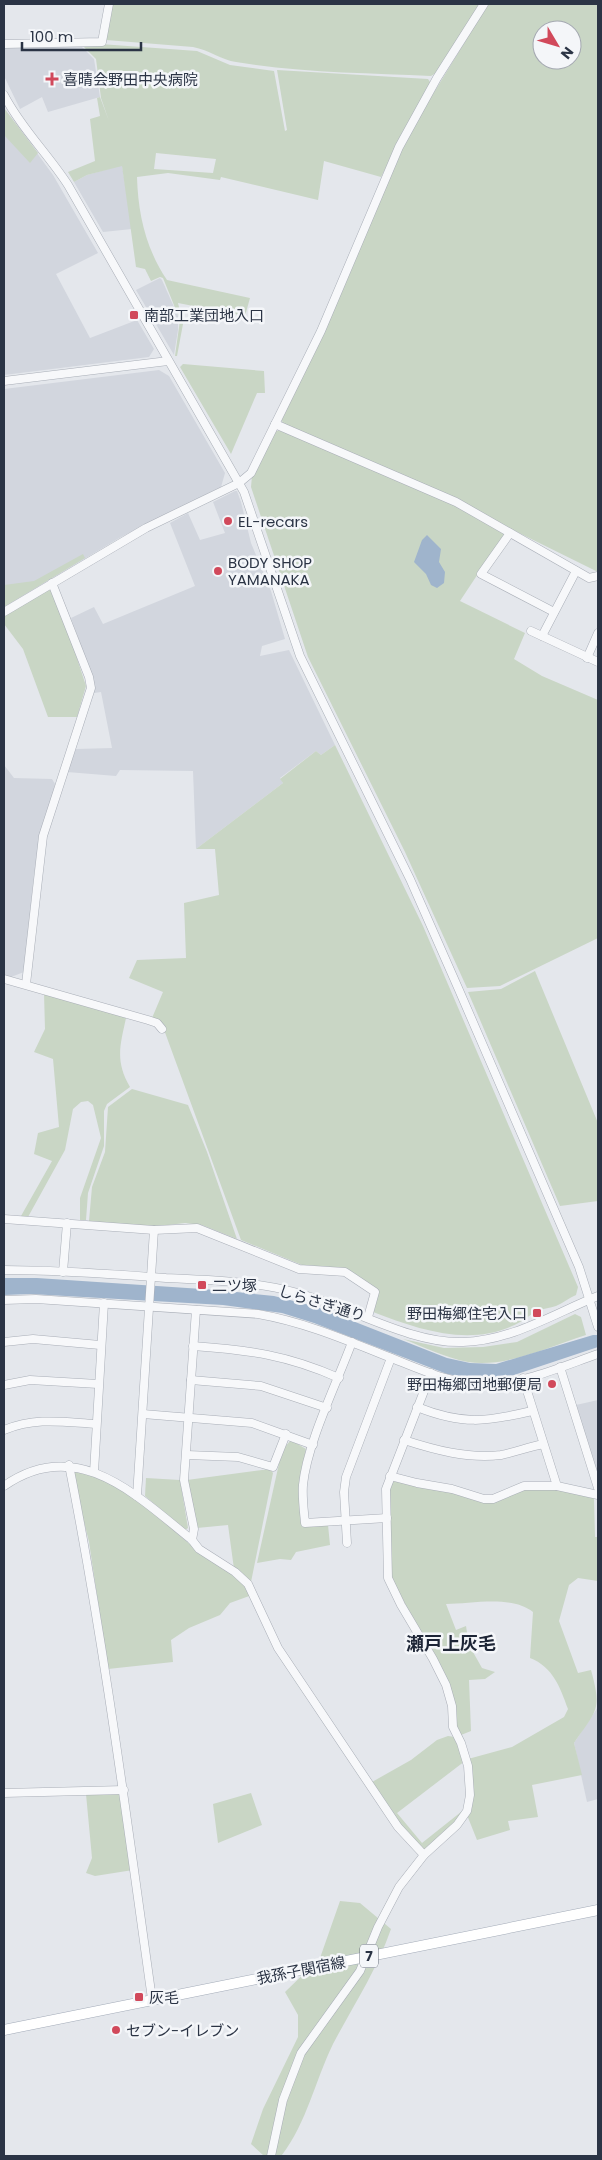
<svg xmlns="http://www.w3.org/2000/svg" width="602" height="2160" viewBox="0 0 602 2160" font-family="Poppins,'Noto Sans JP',sans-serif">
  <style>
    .built { fill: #d2d6de }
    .green { fill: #c9d6c5; fill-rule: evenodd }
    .water { fill: #9fb4cc }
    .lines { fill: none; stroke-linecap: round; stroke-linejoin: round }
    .minor-casing { stroke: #a9aeb7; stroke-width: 9 }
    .major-casing { stroke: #a3abb8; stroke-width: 11 }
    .minor { stroke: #f7f8fa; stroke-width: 8 }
    .major { stroke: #fff; stroke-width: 10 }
    .poi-dot { fill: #d1495b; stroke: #f4f6f9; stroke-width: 2 }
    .labels { text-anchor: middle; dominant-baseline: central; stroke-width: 5; stroke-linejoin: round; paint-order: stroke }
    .shield { fill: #f4f6f9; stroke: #676e7b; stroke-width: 1 }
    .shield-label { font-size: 14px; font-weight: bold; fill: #2b3445 }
    .poi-label { font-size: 15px; fill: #2b3445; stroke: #f4f6f9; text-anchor: start }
    .street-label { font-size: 15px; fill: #2b3445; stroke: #f4f6f9 }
    .quarter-label { font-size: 18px; font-weight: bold; fill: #1d2536; stroke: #f4f6f9 }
  </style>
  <rect width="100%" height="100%" fill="#e4e7ec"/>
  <g class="built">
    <path d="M80,45L94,59L100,97L48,112L42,97L20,109L4,76V47Z"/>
    <path d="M4,108L53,175L98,253L56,274L90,338L137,320L154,349L149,357L4,375Z"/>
    <path d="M122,165L132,229L103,232L74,182L87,175Z"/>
    <path d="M160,278L162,280L178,316V330L174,355L136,290Z"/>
    <path d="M159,370L169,376L225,473L221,487L121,537L4,607V389Z"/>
    <path d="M235,491H237L241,502L251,543L271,591L285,639L262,646L260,656L289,650L335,745L321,755L316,751L280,778L283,783L196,849L193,771L120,770L116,776L67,772L76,749L112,748L101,692L94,693L93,679L71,618L94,607L103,624L195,586L170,523L188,513L200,540L225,533L213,502Z"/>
    <path d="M4,765L14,778L52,779L55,784L34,874L24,972L11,977L4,975Z"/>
    <path d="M598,1400V1477L576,1405Z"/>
    <path d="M598,1707V1799L587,1802L574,1743Z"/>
  </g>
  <g class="green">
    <path d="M111,4H480L436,73L431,76C367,73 300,73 236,62C222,60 209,50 193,47L106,40Z"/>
    <path d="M488,4H598V572L511,529L456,498L299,432L283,423L281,419L408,135ZM542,30H572V60H542Z"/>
    <path d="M100,44L197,51L230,65L274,71L285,131L287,130L277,70L428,79L430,82L381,177L324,161L318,200L221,177L220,180L168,173L137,177C138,214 146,249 167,280L250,298L245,316L178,303L183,324L177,356H175L180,320L163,278L160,277L151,281L145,269L136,267L122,166L87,175L74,182L68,172L95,161L90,119L100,116L97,98L100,97L109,121L101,98L96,59L82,45ZM156,153L216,159L213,173L154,169Z"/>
    <path d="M4,108L38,153L30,163L4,135Z"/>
    <path d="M183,364L264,371L265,393H257L231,454L180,367Z"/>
    <path d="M280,430L454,505L505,533L460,601L525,633L514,659L542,676L598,700V938L500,986L467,988L405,852L308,657L251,487L252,476L274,432Z"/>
    <path d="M83,554L85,558L4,607V585L34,581Z"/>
    <path d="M48,589L51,591L72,643L86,686L77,717H48L23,649L4,624V616Z"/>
    <path d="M335,745L423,926L578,1287L576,1295C569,1298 563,1303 556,1306C550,1308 544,1308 538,1311C532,1313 527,1318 522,1321C474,1349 420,1330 373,1312L379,1291L345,1268L302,1265L241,1240L163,1027L152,1018L163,992L129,978L137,960L186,958L184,903L219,895L215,849H196L283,783L280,779L316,751L321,755Z"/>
    <path d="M535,971L598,1123V1201L560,1206L468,992L501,989Z"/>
    <path d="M44,993L126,1018C120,1046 115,1061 130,1087L107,1104L104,1111V1146L88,1193L86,1220H80V1198L101,1138L93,1105L88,1101L81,1102L73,1109L65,1150L28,1217L21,1216L52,1161L34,1154L38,1133L59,1127L53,1059L34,1052L45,1029Z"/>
    <path d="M132,1089L188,1105L207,1152L237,1239L202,1225L185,1223L151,1227L89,1221L92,1187L105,1152L108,1107Z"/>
    <path d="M575,1314L581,1317L586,1335C550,1346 507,1368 468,1362C446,1358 424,1347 403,1339L444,1348L483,1347L517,1342Z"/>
    <path d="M291,1440L306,1449L300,1479L302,1527L328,1525L330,1545L296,1552L291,1560L280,1559L257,1563L280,1459L283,1449Z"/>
    <path d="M71,1469C122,1479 157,1518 196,1549C209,1559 226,1566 238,1577C243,1582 248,1589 252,1595L230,1603L220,1615L189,1628L171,1640L173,1662L108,1669L89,1542Z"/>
    <path d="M270,1469L273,1473L251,1582L234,1569L228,1525L197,1528L187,1480Z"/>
    <path d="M146,1478L180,1480L188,1528L185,1530L145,1496Z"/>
    <path d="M393,1481L453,1493L489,1503L501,1500L524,1488L553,1489L594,1498L595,1537H598V1581L578,1578L569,1585L559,1621L578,1673L591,1670C602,1710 597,1710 574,1743L582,1775L532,1785L538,1817L508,1821L510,1830L477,1840L467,1815L468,1759L512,1747L564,1717L568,1709C560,1687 553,1667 530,1658L533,1612C512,1595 472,1604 446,1604L456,1630L466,1626L469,1645L482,1668L495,1672L485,1679L469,1680L471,1731L461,1735L456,1732L452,1700L392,1584L389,1493Z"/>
    <path d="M448,1736L455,1737L465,1761L397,1813L422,1843L466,1808L463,1815L425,1852L401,1827L372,1782L411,1760L437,1740Z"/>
    <path d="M120,1792L133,1870L95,1876L86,1873L92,1858L86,1794Z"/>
    <path d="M251,1793L262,1825L218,1843L213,1804Z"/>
    <path d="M340,1901L360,1903L391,1929C377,1970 353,2006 333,2044C315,2081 307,2122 282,2155L264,2156L251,2144L263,2109L298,2037V2015L285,1992L320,1958Z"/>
  </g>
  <g class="water">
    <path d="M427,535L441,549L439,562L445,572L444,583L437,588L431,585L426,574L414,562L422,540Z"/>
    <path d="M4,1278H37L217,1290L274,1296L317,1307L447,1358L470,1363L496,1364L593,1335H598V1347L514,1375L480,1380L447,1374L314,1323L282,1313L223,1305L31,1294L4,1295Z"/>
  </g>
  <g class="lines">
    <defs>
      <g id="minor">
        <path d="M4,44L102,42L109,4"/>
        <path d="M4,95C21,128 48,154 68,185L244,492L300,656L410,879L459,990L579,1267L598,1327"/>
        <path d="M4,381L168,361"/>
        <path d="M275,424L456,502L589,578L598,576"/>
        <path d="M510,533L481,574L554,612"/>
        <path d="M4,612L146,528L239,483L251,473L321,331L399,147L437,78L484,4"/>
        <path d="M531,631L598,662"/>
        <path d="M542,636L576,571"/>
        <path d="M587,658L598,633"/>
        <path d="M4,979L148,1020L157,1023L162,1029"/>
        <path d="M26,984L43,836L91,688L89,677L52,583"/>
        <path d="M4,1219L154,1230L137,1496"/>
        <path d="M154,1230L197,1228L299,1269L345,1272L375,1292L368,1317"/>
        <path d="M4,1270C58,1270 112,1274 166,1278C209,1280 252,1281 294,1292C347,1305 409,1344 463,1342C511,1341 555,1313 598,1296"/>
        <path d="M63,1272L67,1223"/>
        <path d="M4,1300L36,1299L258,1314C304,1322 346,1340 389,1357C422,1370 455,1386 491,1384C525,1383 566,1365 598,1354"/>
        <path d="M4,1342L33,1339L100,1345"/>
        <path d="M352,1342C337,1383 307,1443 303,1485C302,1498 304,1511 305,1523L387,1518"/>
        <path d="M193,1346C249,1350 287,1355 339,1378"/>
        <path d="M560,1367L598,1488"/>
        <path d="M523,1378L557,1486"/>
        <path d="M191,1380L261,1386L327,1408"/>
        <path d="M4,1385L30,1380L98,1384"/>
        <path d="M417,1407C462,1425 486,1422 532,1411"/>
        <path d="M143,1414L252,1423L313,1445"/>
        <path d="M4,1430C36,1417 62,1422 96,1424"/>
        <path d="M404,1440C435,1450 468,1459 501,1455C515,1452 529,1447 543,1444"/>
        <path d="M187,1455L238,1457L273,1467L286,1434"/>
        <path d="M69,1465C104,1642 127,1821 152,1999"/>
        <path d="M94,1472L104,1303"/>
        <path d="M390,1476L417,1483L452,1489L484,1499H493L524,1486H557L598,1495"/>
        <path d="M4,1486C77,1435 136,1495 192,1540L199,1549L235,1572L248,1584L278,1648L398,1827L424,1855"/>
        <path d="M192,1540L194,1529L184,1480L196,1310"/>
        <path d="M347,1543L344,1492L346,1477L391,1358"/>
        <path d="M4,1793L124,1790"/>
        <path d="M271,2156L283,2100L301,2053L360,1971L378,1927L399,1887L424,1855L457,1825L467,1811L470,1795L468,1766L461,1743L453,1727L452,1706L446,1685L433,1659L401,1605L388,1578L386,1489L431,1373"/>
      </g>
      <path id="major" d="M4,2030L598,1910"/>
    </defs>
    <use href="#minor" class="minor-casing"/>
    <use href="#major" class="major-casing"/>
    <use href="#minor" class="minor"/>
    <use href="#major" class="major"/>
  </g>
  <g class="poi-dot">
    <path d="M49.5 71.5h5v5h5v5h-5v5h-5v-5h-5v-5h5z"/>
    <rect x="129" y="310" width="10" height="10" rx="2.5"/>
    <circle cx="228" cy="521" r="5"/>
    <circle cx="218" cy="571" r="5"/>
    <rect x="197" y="1280" width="10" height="10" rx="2.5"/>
    <rect x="532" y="1308" width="10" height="10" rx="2.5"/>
    <circle cx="552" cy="1384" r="5"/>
    <rect x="134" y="1992" width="10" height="10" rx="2.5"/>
    <circle cx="116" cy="2030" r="5"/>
  </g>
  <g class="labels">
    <rect class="shield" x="360" y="1944.5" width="18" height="23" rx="4"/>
    <g class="shield-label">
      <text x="369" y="1956">7</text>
    </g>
    <g class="poi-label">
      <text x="63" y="79">喜晴会野田中央病院</text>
      <text x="144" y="315">南部工業団地入口</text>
      <text x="238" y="521">EL-recars</text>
      <text x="228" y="562">BODY SHOP<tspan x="228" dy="17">YAMANAKA</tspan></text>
      <text x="212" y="1285">二ツ塚</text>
      <text x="527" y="1313" text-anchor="end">野田梅郷住宅入口</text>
      <text x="542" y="1384" text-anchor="end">野田梅郷団地郵便局</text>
      <text x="149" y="1997">灰毛</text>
      <text x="126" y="2030">セブン-イレブン</text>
    </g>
    <g class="street-label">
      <text transform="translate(322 1303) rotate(17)">しらさぎ通り</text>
      <text transform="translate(301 1970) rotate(-11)">我孫子関宿線</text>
    </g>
    <g class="quarter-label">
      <text x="451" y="1643">瀬戸上灰毛</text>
    </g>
  </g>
  <rect width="602" height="2160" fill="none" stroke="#2b3445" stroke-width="10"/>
  <g transform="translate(557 45) rotate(128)"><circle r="24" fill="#f4f6f9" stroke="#a4a8b1"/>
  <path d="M0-4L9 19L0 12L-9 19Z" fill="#d1495b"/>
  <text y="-8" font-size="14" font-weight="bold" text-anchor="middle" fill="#2b3445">N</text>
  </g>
  <path d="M22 42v8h119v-8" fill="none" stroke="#2b3445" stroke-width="2.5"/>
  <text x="30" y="42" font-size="15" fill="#2b3445" stroke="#f4f6f9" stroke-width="4" paint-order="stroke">100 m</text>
</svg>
